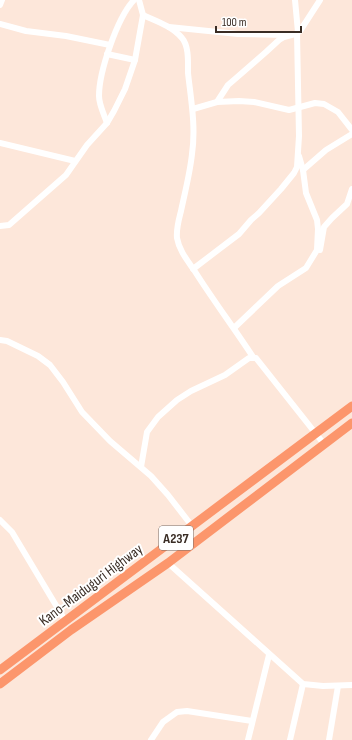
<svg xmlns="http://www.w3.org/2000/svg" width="352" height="740" viewBox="0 0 352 740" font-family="'Sofia Sans Condensed',sans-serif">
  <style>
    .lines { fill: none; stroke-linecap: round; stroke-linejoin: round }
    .minor { stroke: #fff; stroke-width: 6 }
    .highway { stroke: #fc966c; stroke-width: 9 }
    .labels { text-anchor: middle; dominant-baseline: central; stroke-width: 4; stroke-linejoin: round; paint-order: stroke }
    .shield { fill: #fff; stroke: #746b66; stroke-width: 1 }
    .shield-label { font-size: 14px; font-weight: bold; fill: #392c24 }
    .street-label { font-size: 15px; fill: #392c24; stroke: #fff }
  </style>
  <rect width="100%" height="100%" fill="#fde7da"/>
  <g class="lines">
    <g class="minor">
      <path d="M295,0L298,32"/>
      <path d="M0,5L2,0"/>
      <path d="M143,15C156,21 172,26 182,38C189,46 188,62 188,73C191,100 196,127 192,154C190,173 185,192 181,211C179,219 176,229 177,238C179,250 187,260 194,270C213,300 234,328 253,357"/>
      <path d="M0,24L26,31L66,36L110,45"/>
      <path d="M169,27L238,34L287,35"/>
      <path d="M107,54L135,60"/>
      <path d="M217,102L239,101L254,102L289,110L315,103L324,104L338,112L352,130"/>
      <path d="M193,109L217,102L228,85L235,79L266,52L279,40L284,37L295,34L300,31L320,0"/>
      <path d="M107,123C104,114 99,105 99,96C99,72 117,18 134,0"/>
      <path d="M0,143L75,161"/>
      <path d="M303,170L326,150L352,134"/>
      <path d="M0,226L9,225L66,175L87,145L107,123L114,111L125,89L135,60L143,15L139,0"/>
      <path d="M320,250L324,227L332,218L347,204L352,189"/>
      <path d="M193,269L239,234L251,220L259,213L281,189L294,173L297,167L299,136L297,33"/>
      <path d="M234,328L278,286L306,268L317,250L318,229L317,220L306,193L303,170L299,156"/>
      <path d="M0,340L7,341L38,356L50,365L63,382L82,412L110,441L151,476L168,495L192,526"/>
      <path d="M141,467L147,432L158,417L177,400L191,391L225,375L249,358H256L324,444"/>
      <path d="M0,520L12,532L66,622"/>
      <path d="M168,563L303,684L323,686L352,685"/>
      <path d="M151,740L163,722L177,712L187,711L252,721"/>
      <path d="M248,740L269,655"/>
      <path d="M290,740L303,684"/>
      <path d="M329,740L338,686"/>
    </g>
    <g class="highway">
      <path d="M0,670L352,406"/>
      <path d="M0,684L71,630L168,563L352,423"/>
    </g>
  </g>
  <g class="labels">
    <rect class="shield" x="159" y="526" width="34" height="24" rx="3"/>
    <g class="shield-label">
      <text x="176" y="538">A237</text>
    </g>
    <g class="street-label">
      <text transform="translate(91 585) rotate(-37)">Kano-Maiduguri Highway</text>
    </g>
  </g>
  <path d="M216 26v6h85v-6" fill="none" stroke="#392c24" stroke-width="2"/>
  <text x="222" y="26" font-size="12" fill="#392c24" stroke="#ffffff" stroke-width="3" paint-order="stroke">100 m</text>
</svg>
